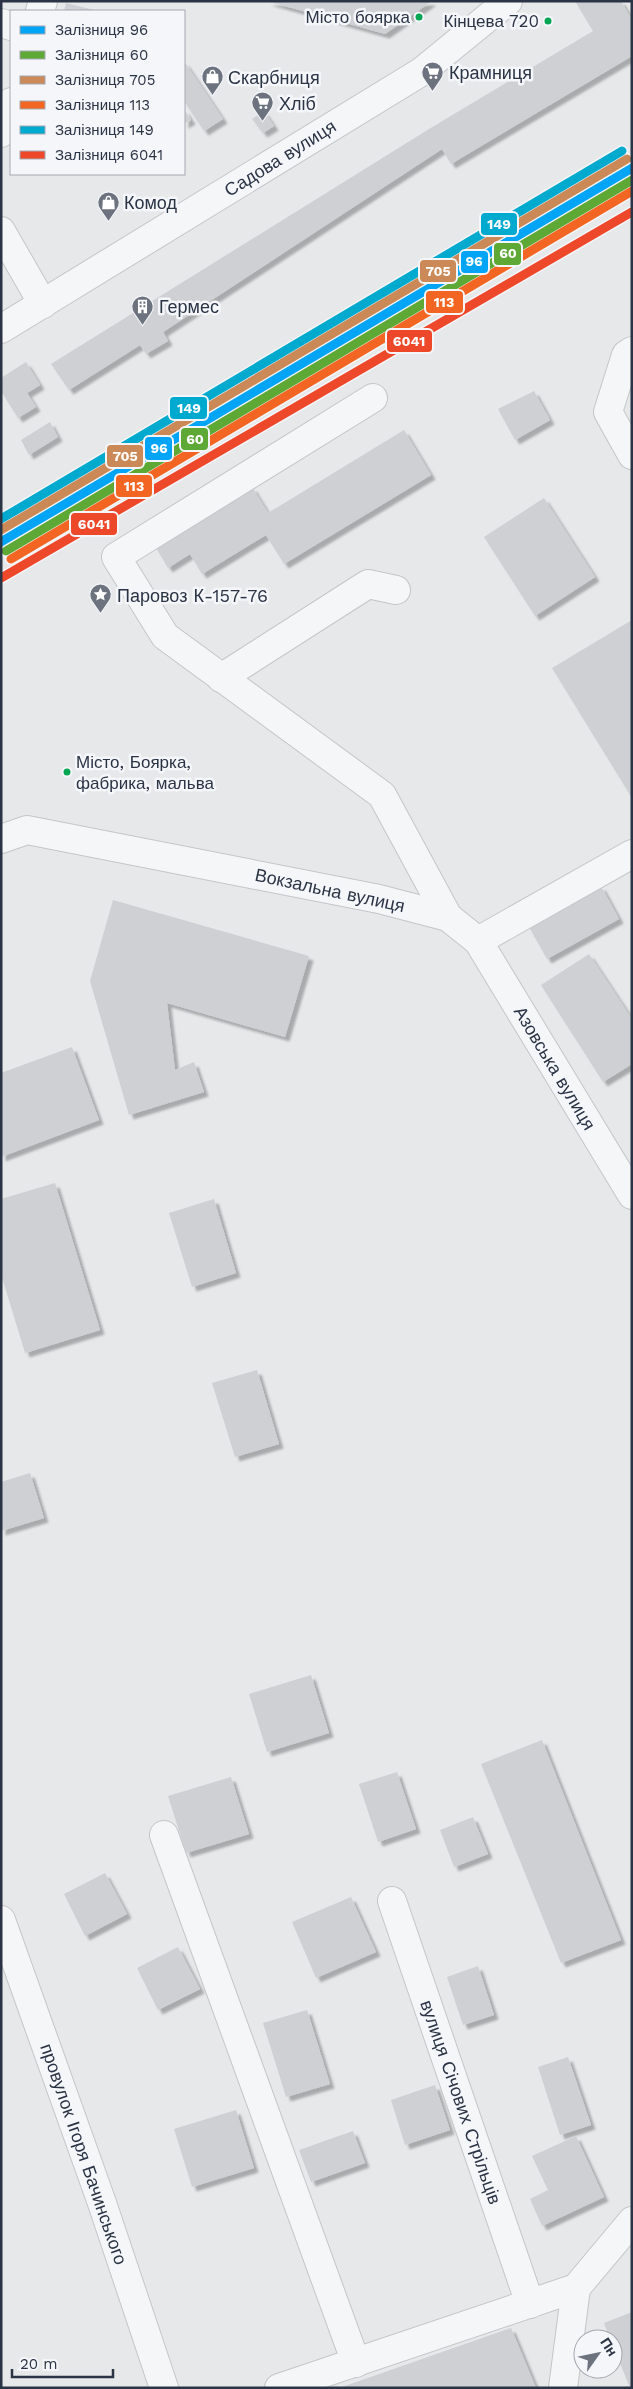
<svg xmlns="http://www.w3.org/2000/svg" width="633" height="2389" viewBox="0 0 633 2389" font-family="'Work Sans',sans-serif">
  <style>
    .building { fill: #ced0d3; filter: url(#shadow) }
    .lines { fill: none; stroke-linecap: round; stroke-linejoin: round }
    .minor-casing { stroke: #c4c6c8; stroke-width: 30 }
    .minor { stroke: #f5f6f7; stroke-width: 28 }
    .rail-1-casing { stroke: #f4f6f9; stroke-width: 12 }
    .rail-2-casing { stroke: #f4f6f9; stroke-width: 12 }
    .rail-3-casing { stroke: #f4f6f9; stroke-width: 12 }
    .rail-4-casing { stroke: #f4f6f9; stroke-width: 12 }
    .rail-5-casing { stroke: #f4f6f9; stroke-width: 12 }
    .rail-6-casing { stroke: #f4f6f9; stroke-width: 12 }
    .rail-1 { stroke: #02a4f6; stroke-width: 9 }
    .rail-2 { stroke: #5ea836; stroke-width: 9 }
    .rail-3 { stroke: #ca8956; stroke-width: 9 }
    .rail-4 { stroke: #f26522; stroke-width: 9 }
    .rail-5 { stroke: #00a9ce; stroke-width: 9 }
    .rail-6 { stroke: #ee482b; stroke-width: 9 }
    .bus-dot { fill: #00a651; stroke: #f4f6f9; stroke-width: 2 }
    .labels { text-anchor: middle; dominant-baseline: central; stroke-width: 5; stroke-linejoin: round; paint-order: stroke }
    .bus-label { font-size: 17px; fill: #2b3445; stroke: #f4f6f9; text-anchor: end }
    .poi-label { font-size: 18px; fill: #2b3445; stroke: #f4f6f9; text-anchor: start }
    .street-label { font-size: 18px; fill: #2b3445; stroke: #f4f6f9 }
    .line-badge { stroke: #f4f6f9; stroke-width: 2 }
    .badge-label { font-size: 14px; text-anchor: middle; font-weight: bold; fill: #fff }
  </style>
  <defs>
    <filter id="shadow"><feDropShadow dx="4.5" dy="4.5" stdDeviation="1" flood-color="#0004"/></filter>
  </defs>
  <rect width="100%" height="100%" fill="#e6e8ea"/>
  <g class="building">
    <path d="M267,1H432L385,34Z"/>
    <path d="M575,1H621L632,20V56L451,164L442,149L163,332L168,341L146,354L140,345L69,390L51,364L429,129L593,31Z"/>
    <path d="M66,3L94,10L97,11H64Z"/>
    <path d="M184,61L223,119L204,131L184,101Z"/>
    <path d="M184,109L191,120L184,124Z"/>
    <path d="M264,111L274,126L263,133L252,119Z"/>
    <path d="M26,362L40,385L27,393L36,407L18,418L1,391V378Z"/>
    <path d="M534,391L550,420L515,440L498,409Z"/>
    <path d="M50,422L58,437L29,455L21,440Z"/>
    <path d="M404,430L431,475L284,564L266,535L202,574L190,554L168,568L155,546L252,487L268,513Z"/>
    <path d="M544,498L595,577L535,616L484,537Z"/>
    <path d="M632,620V798L552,668Z"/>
    <path d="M601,886L619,919L547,959L529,927Z"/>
    <path d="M113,900L309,956L285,1037L167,1003L175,1070L194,1062L204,1092L129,1115L90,981Z"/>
    <path d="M589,954L632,1019V1064L603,1082L541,985Z"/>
    <path d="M72,1047L99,1120L1,1157V1073Z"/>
    <path d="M55,1183L100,1330L25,1353L1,1274V1199Z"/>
    <path d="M214,1199L236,1273L192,1287L169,1213Z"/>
    <path d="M257,1370L279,1444L235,1457L212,1383Z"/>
    <path d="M30,1473L44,1518L1,1531V1482Z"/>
    <path d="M311,1675L329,1733L267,1752L249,1694Z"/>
    <path d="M542,1740L621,1940L561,1963L481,1764Z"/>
    <path d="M397,1772L416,1829L378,1842L359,1784Z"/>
    <path d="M231,1777L249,1834L186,1853L168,1796Z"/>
    <path d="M473,1817L488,1854L454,1867L440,1830Z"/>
    <path d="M105,1873L127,1914L85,1936L64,1894Z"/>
    <path d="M351,1897L376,1952L316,1978L292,1922Z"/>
    <path d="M178,1947L200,1989L158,2010L137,1968Z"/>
    <path d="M478,1966L494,2015L463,2025L447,1977Z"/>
    <path d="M307,2010L330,2084L286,2097L263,2023Z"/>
    <path d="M568,2057L591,2125L560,2135L538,2067Z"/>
    <path d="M435,2085L450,2130L405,2145L391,2100Z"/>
    <path d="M236,2110L254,2168L192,2187L174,2129Z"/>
    <path d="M353,2131L365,2163L311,2182L299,2150Z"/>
    <path d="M576,2136L604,2197L542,2226L530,2199L548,2190L532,2156Z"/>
    <path d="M632,2312V2388H630L613,2346V2339H610L604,2323Z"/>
    <path d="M511,2328L536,2388H342V2387Z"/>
  </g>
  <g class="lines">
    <defs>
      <g id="minor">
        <path d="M40,11L43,1"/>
        <path d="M1,23L11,26"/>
        <path d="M1,133L11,102"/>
        <path d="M1,231L43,304"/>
        <path d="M1,329L421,72L508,1"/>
        <path d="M632,351L626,355L608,412L632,455"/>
        <path d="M373,398L116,557L165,636L382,795L448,917"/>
        <path d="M221,678L368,584L396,590"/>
        <path d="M1,839L27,830L379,899L448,917L478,941L632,854"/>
        <path d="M478,941L632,1195"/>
        <path d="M164,1835L356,2363"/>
        <path d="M392,1901L530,2304"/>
        <path d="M1,1920L102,2203L164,2388"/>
        <path d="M279,2388L576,2288L632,2221"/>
        <path d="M563,2388L576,2288"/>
      </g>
    </defs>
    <use href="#minor" class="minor-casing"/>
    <use href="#minor" class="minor"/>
    <defs>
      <path id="rail-1" d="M1,542L632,168"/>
      <path id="rail-2" d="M6,551L632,180"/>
      <path id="rail-3" d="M1,530L627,159"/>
      <path id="rail-4" d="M11,559L632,191"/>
      <path id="rail-5" d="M1,519L622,151"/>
      <path id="rail-6" d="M1,578L632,212"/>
    </defs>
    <use href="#rail-1" class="rail-1-casing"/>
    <use href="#rail-2" class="rail-2-casing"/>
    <use href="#rail-3" class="rail-3-casing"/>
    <use href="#rail-4" class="rail-4-casing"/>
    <use href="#rail-5" class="rail-5-casing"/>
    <use href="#rail-6" class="rail-6-casing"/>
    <use href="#rail-1" class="rail-1"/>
    <use href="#rail-2" class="rail-2"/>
    <use href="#rail-3" class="rail-3"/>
    <use href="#rail-4" class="rail-4"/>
    <use href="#rail-5" class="rail-5"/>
    <use href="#rail-6" class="rail-6"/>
  </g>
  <defs>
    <symbol id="supermarket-pin" viewBox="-11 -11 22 30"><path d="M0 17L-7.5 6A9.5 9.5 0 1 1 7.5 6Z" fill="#6c737f" stroke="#f4f6f9"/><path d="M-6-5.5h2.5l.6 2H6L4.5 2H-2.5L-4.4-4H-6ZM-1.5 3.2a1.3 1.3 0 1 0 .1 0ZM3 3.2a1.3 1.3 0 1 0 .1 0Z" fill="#fff"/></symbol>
    <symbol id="shop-pin" viewBox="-11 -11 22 30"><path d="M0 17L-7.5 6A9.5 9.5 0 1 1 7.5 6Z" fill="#6c737f" stroke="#f4f6f9"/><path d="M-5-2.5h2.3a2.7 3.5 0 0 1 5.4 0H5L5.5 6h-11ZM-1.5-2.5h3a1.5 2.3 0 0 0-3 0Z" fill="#fff"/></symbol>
    <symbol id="building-pin" viewBox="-11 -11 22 30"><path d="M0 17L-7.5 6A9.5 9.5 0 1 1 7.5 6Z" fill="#6c737f" stroke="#f4f6f9"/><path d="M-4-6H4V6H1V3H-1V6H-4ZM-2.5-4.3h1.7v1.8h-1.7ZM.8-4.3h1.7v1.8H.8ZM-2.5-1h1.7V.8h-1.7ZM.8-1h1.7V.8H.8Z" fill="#fff"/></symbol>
    <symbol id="sight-pin" viewBox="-11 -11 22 30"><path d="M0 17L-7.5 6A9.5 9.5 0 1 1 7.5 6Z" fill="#6c737f" stroke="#f4f6f9"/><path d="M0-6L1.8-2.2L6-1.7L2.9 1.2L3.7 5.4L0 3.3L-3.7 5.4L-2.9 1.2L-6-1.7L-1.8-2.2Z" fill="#fff"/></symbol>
  </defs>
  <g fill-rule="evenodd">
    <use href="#supermarket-pin" x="420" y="60" width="25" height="34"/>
    <use href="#shop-pin" x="200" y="64" width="25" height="34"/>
    <use href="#supermarket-pin" x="250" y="90" width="25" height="34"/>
    <use href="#shop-pin" x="96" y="190" width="25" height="34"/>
    <use href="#building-pin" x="130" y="294" width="25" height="34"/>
    <use href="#sight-pin" x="88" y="582" width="25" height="34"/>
  </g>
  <g class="bus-dot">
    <circle cx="419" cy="17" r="4.5"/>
    <circle cx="548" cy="21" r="4.5"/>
    <circle cx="67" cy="772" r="4.5"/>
  </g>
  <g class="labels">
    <g class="bus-label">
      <text x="410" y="17">Місто боярка</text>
      <text x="539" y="21">Кінцева 720</text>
      <text x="76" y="762" text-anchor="start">Місто, Боярка,<tspan x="76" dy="21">фабрика, мальва</tspan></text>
    </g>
    <g class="poi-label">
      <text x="449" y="72">Крамниця</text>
      <text x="228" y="77">Скарбниця</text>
      <text x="279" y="103">Хліб</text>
      <text x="124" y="202">Комод</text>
      <text x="159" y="306">Гермес</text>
      <text x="117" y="595">Паровоз К-157-76</text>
    </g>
    <g class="street-label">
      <text transform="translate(280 158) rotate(-32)">Садова вулиця</text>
      <text transform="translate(330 890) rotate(12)">Вокзальна вулиця</text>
      <text transform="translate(555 1068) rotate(59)">Азовська вулиця</text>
      <text transform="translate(461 2102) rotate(71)">вулиця Січових Стрільців</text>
      <text transform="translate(84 2154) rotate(71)">провулок Ігоря Бачинського</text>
    </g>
  </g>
  <g class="line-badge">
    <rect x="480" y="212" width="38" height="24" rx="5" fill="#00a9ce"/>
    <rect x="493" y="242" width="29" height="24" rx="5" fill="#5ea836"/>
    <rect x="460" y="250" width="29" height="24" rx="5" fill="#02a4f6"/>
    <rect x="419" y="259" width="38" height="24" rx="5" fill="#ca8956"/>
    <rect x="425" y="290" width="39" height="24" rx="5" fill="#f26522"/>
    <rect x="386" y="329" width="47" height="24" rx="5" fill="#ee482b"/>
    <rect x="169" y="396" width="39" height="24" rx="5" fill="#00a9ce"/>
    <rect x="180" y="427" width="29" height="24" rx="5" fill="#5ea836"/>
    <rect x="144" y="436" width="29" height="25" rx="5" fill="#02a4f6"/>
    <rect x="106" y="444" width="38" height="24" rx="5" fill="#ca8956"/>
    <rect x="115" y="474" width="38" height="24" rx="5" fill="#f26522"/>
    <rect x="70" y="512" width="48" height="24" rx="5" fill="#ee482b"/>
  </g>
  <g class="badge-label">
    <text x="499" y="229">149</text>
    <text x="508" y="258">60</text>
    <text x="474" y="266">96</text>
    <text x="438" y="276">705</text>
    <text x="444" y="307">113</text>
    <text x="409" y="346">6041</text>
    <text x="189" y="413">149</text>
    <text x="195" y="444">60</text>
    <text x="159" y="453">96</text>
    <text x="125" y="461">705</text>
    <text x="134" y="491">113</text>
    <text x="94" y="529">6041</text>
  </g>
  <rect width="633" height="2389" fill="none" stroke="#2b3445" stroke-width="5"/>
  <rect x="10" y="10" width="175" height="165" fill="#f4f6f9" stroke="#a4a8b1"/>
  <rect x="20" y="26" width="25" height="8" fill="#02a4f6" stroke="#a4a8b1"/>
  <text x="55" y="35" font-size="15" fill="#2b3445">Залізниця 96</text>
  <rect x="20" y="51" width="25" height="8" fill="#5ea836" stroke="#a4a8b1"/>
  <text x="55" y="60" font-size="15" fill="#2b3445">Залізниця 60</text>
  <rect x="20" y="76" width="25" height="8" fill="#ca8956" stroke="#a4a8b1"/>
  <text x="55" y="85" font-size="15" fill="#2b3445">Залізниця 705</text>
  <rect x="20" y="101" width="25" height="8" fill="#f26522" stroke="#a4a8b1"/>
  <text x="55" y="110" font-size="15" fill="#2b3445">Залізниця 113</text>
  <rect x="20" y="126" width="25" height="8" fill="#00a9ce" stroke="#a4a8b1"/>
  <text x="55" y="135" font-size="15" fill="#2b3445">Залізниця 149</text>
  <rect x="20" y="151" width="25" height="8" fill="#ee482b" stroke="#a4a8b1"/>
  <text x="55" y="160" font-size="15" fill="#2b3445">Залізниця 6041</text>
  <g transform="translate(598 2354) rotate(57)"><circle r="24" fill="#f4f6f9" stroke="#a4a8b1"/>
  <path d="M0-4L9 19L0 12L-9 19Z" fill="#6c737f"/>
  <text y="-8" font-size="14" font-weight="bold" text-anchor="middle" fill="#2b3445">Пн</text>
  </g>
  <path d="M12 2369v8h101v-8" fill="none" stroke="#2b3445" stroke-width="2.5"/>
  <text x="20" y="2369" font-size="15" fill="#2b3445" stroke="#f4f6f9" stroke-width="4" paint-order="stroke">20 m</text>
</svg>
